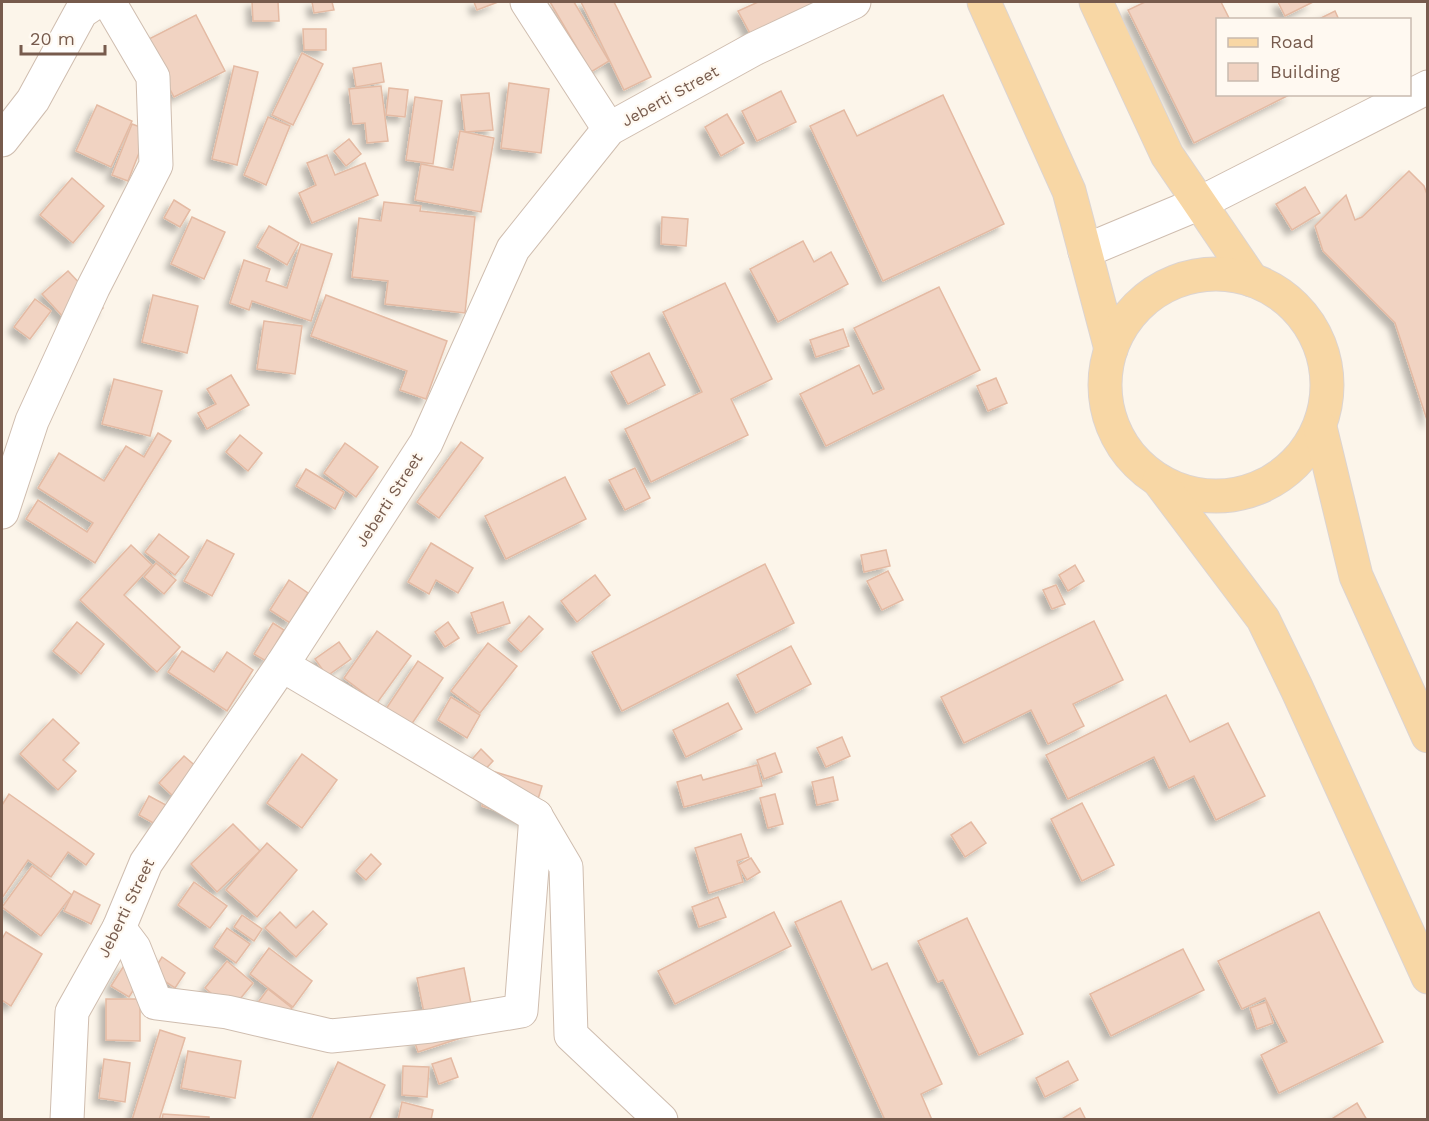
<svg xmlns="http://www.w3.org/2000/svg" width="1429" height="1121" viewBox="0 0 1429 1121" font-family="'Work Sans',sans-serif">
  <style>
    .building { fill: #f1d3c2; stroke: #e4baa3; stroke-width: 1.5; filter: url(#shadow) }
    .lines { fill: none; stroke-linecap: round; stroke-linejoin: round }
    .minor-casing { stroke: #cfbdaf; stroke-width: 35 }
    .major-casing { stroke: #dcd4d1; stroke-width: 35 }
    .minor { stroke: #fff; stroke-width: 33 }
    .major { stroke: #f8d7a5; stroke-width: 33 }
    .labels { text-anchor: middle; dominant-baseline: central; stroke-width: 4.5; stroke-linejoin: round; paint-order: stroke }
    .street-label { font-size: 16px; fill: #775b4d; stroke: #fff9f1 }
  </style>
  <defs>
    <filter id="shadow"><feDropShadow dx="-5.5" dy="5.5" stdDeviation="3" flood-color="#0004"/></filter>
  </defs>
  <rect width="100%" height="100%" fill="#fcf5ea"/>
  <g class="building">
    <path d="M252,2H278L279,21H253Z"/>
    <path d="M312,2H332L334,10L314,13Z"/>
    <path d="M474,2H498L477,10Z"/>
    <path d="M550,2H574L609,61L591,72Z"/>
    <path d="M581,2H614L651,77L624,90Z"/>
    <path d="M758,2H821L752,37L738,11Z"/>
    <path d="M1145,2H1221L1230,20H1218V94H1291L1194,143L1128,10Z"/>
    <path d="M1278,2H1313L1285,16Z"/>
    <path d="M1335,11L1339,20H1317Z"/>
    <path d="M196,15L225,71L174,97L145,41Z"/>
    <path d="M303,29H326V50H304Z"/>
    <path d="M302,53L323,64L293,125L272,115Z"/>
    <path d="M381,63L384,82L356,87L353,68Z"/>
    <path d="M234,66L258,72L237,165L212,159Z"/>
    <path d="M509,83L549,89L541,153L501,148Z"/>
    <path d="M381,86L388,141L367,143L365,123L353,124L349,89Z"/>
    <path d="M389,88L408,90L405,117L386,115Z"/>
    <path d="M781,91L796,122L757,141L742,111Z"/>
    <path d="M489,93L493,130L465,132L461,95Z"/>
    <path d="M943,95L1004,224L883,281L810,126L844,110L857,136Z"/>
    <path d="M415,97L442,101L433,164L406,160Z"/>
    <path d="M97,105L132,121L111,167L76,151Z"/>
    <path d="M727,114L744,143L721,156L705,127Z"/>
    <path d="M268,117L290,126L266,185L244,175Z"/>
    <path d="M132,124L148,130L128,181L112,175Z"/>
    <path d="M460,131L494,138L481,212L415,200L421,164L453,170Z"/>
    <path d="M349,139L361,154L346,166L334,151Z"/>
    <path d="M327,155L335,175L365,163L378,195L312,223L299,193L316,185L307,163Z"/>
    <path d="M1409,171L1424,186L1428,197V423L1395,323L1323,251L1315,226L1346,195L1355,220L1362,217Z"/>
    <path d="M72,178L104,206L73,243L40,215Z"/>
    <path d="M1305,187L1320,213L1292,230L1276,204Z"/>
    <path d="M174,200L190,210L180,227L164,218Z"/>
    <path d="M384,202L421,206L420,211L475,217L465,313L385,304L388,281L352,277L359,218L381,221Z"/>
    <path d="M192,217L225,232L204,279L171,264Z"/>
    <path d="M662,217L688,219L686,246L661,244Z"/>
    <path d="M269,226L299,243L287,265L257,247Z"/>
    <path d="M803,241L814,262L831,252L848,284L778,322L750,269Z"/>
    <path d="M301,244L332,254L311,321L252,301L249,310L230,303L244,260L270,269L266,281L287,288Z"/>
    <path d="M68,271L103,308L77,332L42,294Z"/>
    <path d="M725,283L772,379L731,399L748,435L651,482L625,429L702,392L663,312Z"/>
    <path d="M939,287L980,370L826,446L800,394L859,365L873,394L884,389L854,328Z"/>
    <path d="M153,295L198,306L187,353L142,342Z"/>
    <path d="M326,295L447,341L426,399L400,390L407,371L311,336Z"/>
    <path d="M35,299L51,311L30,339L14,327Z"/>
    <path d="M264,321L302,326L295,374L257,369Z"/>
    <path d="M843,329L849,346L816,357L810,340Z"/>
    <path d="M649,353L665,385L628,404L611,372Z"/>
    <path d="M231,375L249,405L207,429L198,413L216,404L207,389Z"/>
    <path d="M996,378L1007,403L988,411L977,386Z"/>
    <path d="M114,379L162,391L150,436L102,424Z"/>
    <path d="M158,433L171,441L95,563L26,519L38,500L87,532L93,523L38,488L59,453L104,481L126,446L144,457Z"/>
    <path d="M240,435L262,453L248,471L226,452Z"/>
    <path d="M461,442L483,458L439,518L417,502Z"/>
    <path d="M345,443L378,467L356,497L324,473Z"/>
    <path d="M635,468L650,498L625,510L609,480Z"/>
    <path d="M306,469L344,492L335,509L296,486Z"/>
    <path d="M565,477L586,519L506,559L485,516Z"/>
    <path d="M159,534L189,557L175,575L145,552Z"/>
    <path d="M207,540L234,554L212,596L184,581Z"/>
    <path d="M431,543L473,568L458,593L436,580L429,594L408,582Z"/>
    <path d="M131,545L152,565L124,595L180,647L157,672L80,600Z"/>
    <path d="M886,550L890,566L864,572L861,555Z"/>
    <path d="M156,563L176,580L164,594L144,577Z"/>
    <path d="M765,564L794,623L622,711L592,652Z"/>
    <path d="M1075,565L1084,581L1068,591L1059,575Z"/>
    <path d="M888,571L903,600L882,610L867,581Z"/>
    <path d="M595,575L610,595L577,622L561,601Z"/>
    <path d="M289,580L308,593L290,623L270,610Z"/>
    <path d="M1056,585L1065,604L1052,609L1043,590Z"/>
    <path d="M503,602L510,623L478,633L471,613Z"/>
    <path d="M529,616L543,629L521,652L508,640Z"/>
    <path d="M1094,621L1123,680L1073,704L1084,726L1048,744L1031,710L964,743L941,697Z"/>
    <path d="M77,622L104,644L81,674L53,651Z"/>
    <path d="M448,622L459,638L445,647L435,632Z"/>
    <path d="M273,623L284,630L266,661L254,654Z"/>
    <path d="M377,631L411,656L377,703L344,678Z"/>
    <path d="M339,642L351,659L327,676L315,659Z"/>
    <path d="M488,643L517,666L480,713L451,691Z"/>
    <path d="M791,646L811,684L756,713L737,675Z"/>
    <path d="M182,651L214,672L227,652L253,670L227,711L168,672Z"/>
    <path d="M418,661L443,678L411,725L386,709Z"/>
    <path d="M1166,695L1190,742L1228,723L1265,796L1216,820L1194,776L1169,788L1154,757L1068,799L1046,755Z"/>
    <path d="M451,697L480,715L467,738L438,720Z"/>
    <path d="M728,703L742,729L686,757L673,730Z"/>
    <path d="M53,719L79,743L63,760L76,771L58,790L20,754Z"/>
    <path d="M842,737L850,756L826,767L817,748Z"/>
    <path d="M481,749L493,761L479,776L467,765Z"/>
    <path d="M775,753L782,772L764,779L757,760Z"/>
    <path d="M302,754L337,780L302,828L267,803Z"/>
    <path d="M184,756L199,769L174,797L159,783Z"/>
    <path d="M757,765L762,786L684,807L677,782L701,775L703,780Z"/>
    <path d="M492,771L542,786L531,822L482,806Z"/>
    <path d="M833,777L838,800L817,805L812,782Z"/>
    <path d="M9,794L94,854L86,865L68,852L51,877L28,860L2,898V805Z"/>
    <path d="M775,794L783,824L768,828L760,798Z"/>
    <path d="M149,796L166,805L155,824L139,815Z"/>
    <path d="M1082,803L1114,865L1082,881L1051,819Z"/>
    <path d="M971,822L986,843L965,857L951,835Z"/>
    <path d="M233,824L260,851L217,892L191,864Z"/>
    <path d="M741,834L749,857L737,861L743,882L709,893L695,848Z"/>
    <path d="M267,843L297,870L257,917L226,890Z"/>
    <path d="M371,854L381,864L366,880L356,871Z"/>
    <path d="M751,858L760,872L747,880L738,865Z"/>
    <path d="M32,866L72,895L41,936L2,907Z"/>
    <path d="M194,882L227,906L210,928L178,905Z"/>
    <path d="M74,891L100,905L91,924L64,911Z"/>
    <path d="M718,897L726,917L699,927L692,907Z"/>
    <path d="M841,901L872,970L887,963L942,1084L921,1094L932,1120H885L795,922Z"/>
    <path d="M313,911L327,924L296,957L265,928L280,912L296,928Z"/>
    <path d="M774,912L791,946L675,1004L658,971Z"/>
    <path d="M1319,912L1383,1042L1279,1093L1261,1055L1287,1042L1265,998L1242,1009L1218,961Z"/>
    <path d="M242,915L262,929L254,941L234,927Z"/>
    <path d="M967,918L1023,1034L979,1055L943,980L938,982L918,941Z"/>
    <path d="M227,928L250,944L236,963L214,947Z"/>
    <path d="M6,932L42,954L11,1006L2,1000V939Z"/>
    <path d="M269,948L312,981L293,1007L250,974Z"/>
    <path d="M1183,949L1204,990L1111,1036L1090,994Z"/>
    <path d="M162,957L185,973L175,988L152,973Z"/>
    <path d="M227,961L253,983L231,1010L205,988Z"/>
    <path d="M125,964L143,975L129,997L111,986Z"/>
    <path d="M464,968L474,1019L427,1028L417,978Z"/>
    <path d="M268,989L292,1008L275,1032L250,1013Z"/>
    <path d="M106,999H140V1041L106,1040Z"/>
    <path d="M1266,1002L1273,1023L1257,1029L1250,1008Z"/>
    <path d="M160,1030L185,1038L159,1120H132Z"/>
    <path d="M476,1033L418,1052L414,1040Z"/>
    <path d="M188,1051L241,1061L235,1098L181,1088Z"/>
    <path d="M451,1058L458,1077L439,1084L432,1064Z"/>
    <path d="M104,1059L130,1063L125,1102L99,1098Z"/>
    <path d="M1068,1061L1078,1080L1045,1097L1036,1078Z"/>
    <path d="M338,1062L385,1085L369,1120H311Z"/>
    <path d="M403,1066L429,1067L427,1097L402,1095Z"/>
    <path d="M402,1102L433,1110L431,1120H398Z"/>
    <path d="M1357,1103L1367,1120H1330Z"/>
    <path d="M1080,1108L1086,1120H1060Z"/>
    <path d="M163,1114L209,1117V1120H162Z"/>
  </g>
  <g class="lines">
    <defs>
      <g id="minor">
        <path d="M527,2L609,129"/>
        <path d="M2,140L33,100L81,12L96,2"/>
        <path d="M1085,251L1200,203L1428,87"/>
        <path d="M2,512L32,421L93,288L156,165L153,77L109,2"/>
        <path d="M536,816L566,867L571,1035L661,1120"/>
        <path d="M119,928L134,948L156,1003L227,1012L331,1036L431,1026L521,1011L536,816L282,665"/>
        <path d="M67,1120L72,1012L119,928L146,863L282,665L426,443L513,249L609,129L754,49L854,2"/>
      </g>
      <g id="major">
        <path d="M984,2L1069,191L1111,349"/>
        <path d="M1096,2L1167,155L1252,280"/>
        <circle cx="1216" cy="385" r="111"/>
        <path d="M1320,427L1356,576L1428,736"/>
        <path d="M1159,481L1263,619L1297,689L1428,977"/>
      </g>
    </defs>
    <use href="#minor" class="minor-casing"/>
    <use href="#major" class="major-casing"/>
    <use href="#minor" class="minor"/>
    <use href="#major" class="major"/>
  </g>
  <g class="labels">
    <g class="street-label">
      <text transform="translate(670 96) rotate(-29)">Jeberti Street</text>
      <text transform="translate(389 500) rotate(-57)">Jeberti Street</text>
      <text transform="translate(126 908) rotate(-64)">Jeberti Street</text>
    </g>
  </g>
  <rect width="1429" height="1121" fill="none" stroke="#775b4d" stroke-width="6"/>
  <rect x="1216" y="18" width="195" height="78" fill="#fff9f1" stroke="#c9baaf" stroke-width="1.5"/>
  <rect x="1228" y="38" width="30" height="9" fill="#f8d7a5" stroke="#c9baaf" stroke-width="1.5"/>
  <text x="1270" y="48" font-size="18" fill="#775b4d">Road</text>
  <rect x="1228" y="63" width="30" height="18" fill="#f1d3c2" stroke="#c9baaf" stroke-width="1.5"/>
  <text x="1270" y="78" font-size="18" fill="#775b4d">Building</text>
  <path d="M21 45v9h84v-9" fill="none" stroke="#775b4d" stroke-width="3"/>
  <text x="30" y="45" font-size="18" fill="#775b4d" stroke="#fff9f1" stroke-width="4.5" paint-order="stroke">20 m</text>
</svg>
